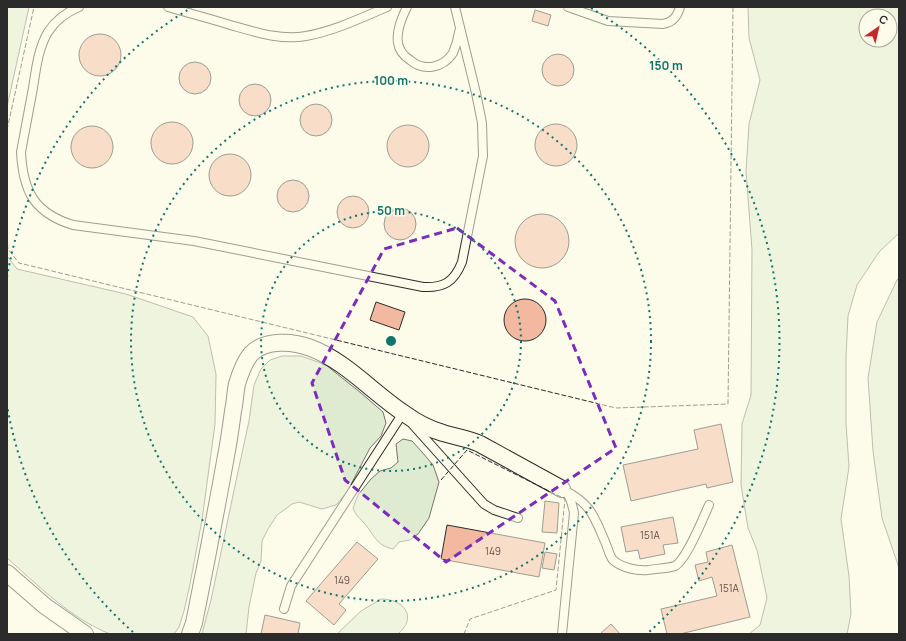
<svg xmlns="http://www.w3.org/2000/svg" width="906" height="641" viewBox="0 0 906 641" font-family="Manrope,sans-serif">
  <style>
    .green { fill: #deebd1; stroke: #74746e; fill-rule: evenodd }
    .building { fill: #f2b8a0; stroke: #2b2b2b }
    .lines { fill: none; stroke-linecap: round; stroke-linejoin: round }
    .service-casing { stroke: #2b2b2b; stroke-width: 10 }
    .minor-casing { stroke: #2b2b2b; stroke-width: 18 }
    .service { stroke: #fdfbea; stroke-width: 8 }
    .minor { stroke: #fdfbea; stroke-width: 16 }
    .fence { stroke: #2b2b2b; stroke-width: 1; stroke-dasharray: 5 2; stroke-linecap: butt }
    .marked { fill: none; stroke: #7b2cbf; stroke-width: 3; stroke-dasharray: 8 5; stroke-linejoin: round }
    .ring { fill: none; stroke: #0f766e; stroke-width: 2; stroke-dasharray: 2 4 }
    .labels { text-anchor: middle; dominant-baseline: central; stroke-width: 3; stroke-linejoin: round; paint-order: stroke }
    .number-label { font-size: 10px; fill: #5d4e48 }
    .centre { fill: #0f766e; stroke: #fdfbea; stroke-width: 2 }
    .ring-label { font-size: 12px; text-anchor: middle; font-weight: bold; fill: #0f766e; stroke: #fdfbea; stroke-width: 3; stroke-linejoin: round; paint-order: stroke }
  </style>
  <rect width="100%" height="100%" fill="#fdfbea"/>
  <g class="green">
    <path d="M7,7H29L7,107Z"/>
    <path d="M748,7H899V233L879,252L857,285L848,316L846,356V423L849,467L841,519L849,576L851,614L847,634H749L760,625L767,598L757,550L748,528L741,485L742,424L751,395L752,250L746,171L749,124L760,80L749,38ZM866,16H890V40H866Z"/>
    <path d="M7,256L17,269L126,294L193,317L208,336L216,374L215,424L202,520L190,584L184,611L179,627L174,634H110C70,618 39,586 7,558Z"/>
    <path d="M899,278V568L882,518L873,451L868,378L877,322L897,280Z"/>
    <path d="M282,356H301L326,365L361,393L383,412L386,423L381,436L370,448L347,492L336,505L322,509L299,502L292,504L277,515L268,529L262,541L261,561L256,573L249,607L246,634H202L211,600L236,481L249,421L254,385L261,369L270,360Z"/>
    <path d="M403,439L412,441L422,452L433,465L439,482L429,518L418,534L410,540L399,542L393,549C375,545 374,534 364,523C358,516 356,516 353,508L358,495L371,479L380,471L391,468L398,462L396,444Z"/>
    <path d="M381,599C404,599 418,617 398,634H337L361,611Z"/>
  </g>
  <g class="building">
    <path d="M535,10L551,15L548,26L532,21Z"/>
    <circle cx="100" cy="55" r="21"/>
    <circle cx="558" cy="70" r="16"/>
    <circle cx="195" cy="78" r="16"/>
    <circle cx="255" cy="100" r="16"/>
    <circle cx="316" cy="120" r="16"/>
    <circle cx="172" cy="143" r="21"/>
    <circle cx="556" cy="145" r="21"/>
    <circle cx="408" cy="146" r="21"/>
    <circle cx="92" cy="147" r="21"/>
    <circle cx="230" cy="175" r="21"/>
    <circle cx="293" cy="196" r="16"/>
    <circle cx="353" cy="212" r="16"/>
    <circle cx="400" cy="224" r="16"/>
    <circle cx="542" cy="241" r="27"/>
    <circle cx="525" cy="320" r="21"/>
    <path d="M376,302L405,312L399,330L370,320Z"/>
    <path d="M721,424L733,482L707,488L706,484L631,501L623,465L698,449L694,430Z"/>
    <path d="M545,501L559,503L557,533L542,532Z"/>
    <path d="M673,517L678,543L663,545L665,554L640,559L638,550L626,552L621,527Z"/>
    <path d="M447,525L545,543L539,577L441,559Z"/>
    <path d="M357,542L378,559L339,604L346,610L334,625L306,601Z"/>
    <path d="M732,545L750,617L680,634H667L661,609L717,596L712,577L699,581L695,565L708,562L706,552Z"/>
    <path d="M545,552L557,554L554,570L542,568Z"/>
    <path d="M265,615L300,623L298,634H261Z"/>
    <path d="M611,624L620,634H600Z"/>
  </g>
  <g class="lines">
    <defs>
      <g id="service">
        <path d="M79,7C67,12 55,21 48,32C38,49 36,69 33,88C29,109 25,131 21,152C23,191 34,213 73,225L194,241L423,287C444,288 454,282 462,262L483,156L482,123L476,93L455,7"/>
        <path d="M168,7C188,13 208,18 227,24C252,31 280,41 306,36C334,31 361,18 387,7"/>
        <path d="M407,7C402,17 396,31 398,43C399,50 404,56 410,60C424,72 443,68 453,53C456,46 458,39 459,32"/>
        <path d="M568,7L608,21L663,24C673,22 677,17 680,7"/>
        <path d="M413,425L484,504L494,510L518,518"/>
        <path d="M562,489C591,503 594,516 606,544C608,549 610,557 613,560C622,568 637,571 648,570C655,569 670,568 675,566C687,559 703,518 709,505"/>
        <path d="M284,609L291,586L403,413L406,416"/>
        <path d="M562,634L574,513C572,504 571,497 564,490"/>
      </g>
      <g id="minor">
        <path d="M7,573L45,606L85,634"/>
        <path d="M190,634L194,623C205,568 216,512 226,456C229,441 231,426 233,411C235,403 235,393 237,384C240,374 244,362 251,354C265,339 293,341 311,348C347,362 373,393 405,414C416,422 429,429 443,433C455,437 468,438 480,444L562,489"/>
      </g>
    </defs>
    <use href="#service" class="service-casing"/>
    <use href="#minor" class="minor-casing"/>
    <use href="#service" class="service"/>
    <use href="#minor" class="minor"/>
    <g class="fence">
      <path d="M7,130L34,7"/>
      <path d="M7,237L8,249L19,263L616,408L728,404L733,7"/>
      <path d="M441,480L467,450L565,499L556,590L470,619L464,634"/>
    </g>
  </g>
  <path d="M0 0H906V641H0ZM457,228L555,301L616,448L446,562L345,480L312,383L384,249Z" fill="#fdfbea" fill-opacity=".55" fill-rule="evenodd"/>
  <path class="marked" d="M457,228L555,301L616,448L446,562L345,480L312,383L384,249Z"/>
  <g class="ring">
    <circle cx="391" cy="341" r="130"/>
    <circle cx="391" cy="341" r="260"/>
    <path d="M133 632A389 389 0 0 1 7 405M7 277A389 389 0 0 1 191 8M591 8A389 389 0 0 1 649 632"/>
  </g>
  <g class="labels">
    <g class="number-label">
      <text x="650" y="535">151А</text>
      <text x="493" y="551">149</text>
      <text x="342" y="580">149</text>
      <text x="729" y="588">151А</text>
    </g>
  </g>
  <circle cx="391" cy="341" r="6" class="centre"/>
  <g class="ring-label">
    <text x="666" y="70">150 m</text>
    <text x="391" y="85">100 m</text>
    <text x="391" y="215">50 m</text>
  </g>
  <rect width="906" height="641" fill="none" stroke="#2b2b2b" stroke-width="16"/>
  <g transform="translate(878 28) rotate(34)"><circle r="19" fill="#fdfbea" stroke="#a9a89e"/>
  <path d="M0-3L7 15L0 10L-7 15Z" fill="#c62828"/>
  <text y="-6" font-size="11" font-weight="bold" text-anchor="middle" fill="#2b2b2b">С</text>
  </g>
</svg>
